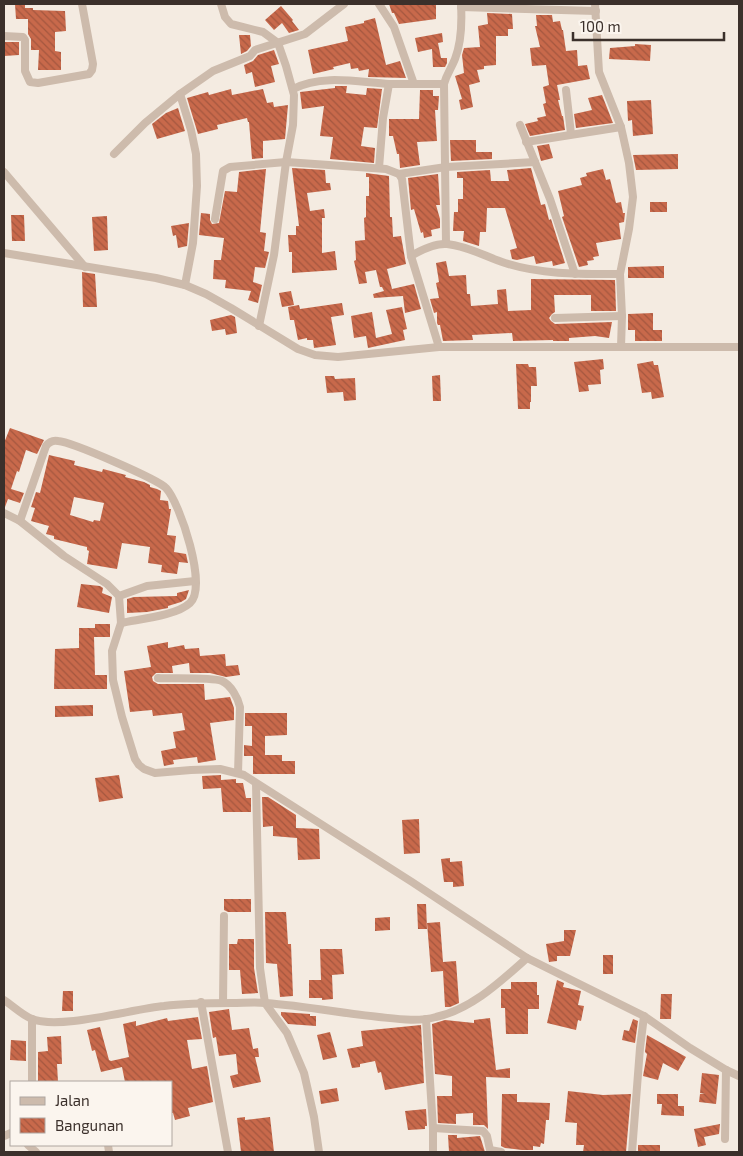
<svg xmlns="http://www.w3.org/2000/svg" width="743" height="1156" viewBox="0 0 743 1156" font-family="'Exo 2',sans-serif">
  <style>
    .building { fill: url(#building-back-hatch); fill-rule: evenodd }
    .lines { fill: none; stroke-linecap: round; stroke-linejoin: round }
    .street { stroke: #cdbbac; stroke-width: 8 }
  </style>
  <defs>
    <pattern id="building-back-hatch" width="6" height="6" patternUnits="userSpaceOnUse" patternTransform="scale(1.25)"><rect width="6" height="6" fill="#c8694b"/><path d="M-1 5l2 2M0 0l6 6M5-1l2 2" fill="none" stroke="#a4573f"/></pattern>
  </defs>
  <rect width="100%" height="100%" fill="#f4ebe1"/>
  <g class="building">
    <path d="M15,4H25V8H33V10L65,11L66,31L55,32V51L61,52V70H38L39,50H31V39L28,34V19H16Z"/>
    <path d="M389,4H436V19L399,24L394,13H392Z"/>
    <path d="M281,6L293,20L292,21L299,30L289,33L282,23L274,30L265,20Z"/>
    <path d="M487,13L512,14L513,29H508V36H496V65L484,66V69L477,70L480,82L469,85L473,107L461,110L459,100L462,99L455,76L464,73L462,55L464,48L480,47L478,26L488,24Z"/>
    <path d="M536,15H552L553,22L560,21L562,30H563L566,51L577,50L578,66L587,65L590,79L557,85L560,100H558L562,116H563L565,130L530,136L525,124L538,121L537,118L546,116L543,104L546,103L543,87L549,85L546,65L532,66L530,48L540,47L535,26H537Z"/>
    <path d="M375,18L386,65L400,61L406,78L368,77L369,69L359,71L358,68L351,69L350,63L333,67L334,69L313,74L308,50L348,41L345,27L364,23V21Z"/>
    <path d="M442,33L443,42L438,43L441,58H447V63L445,67H433L432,49L418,52L415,38Z"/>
    <path d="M239,35H250L251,46L247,51L241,54Z"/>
    <path d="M4,42H19V55L4,56Z"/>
    <path d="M635,44L651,45L650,61L609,59L610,48L635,46Z"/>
    <path d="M274,50L279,64L271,66L275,82L255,87L252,72L246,74L244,65L253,61L258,55Z"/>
    <path d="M335,86H347L346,93L366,95L367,88L382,89L377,128L364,127L361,146L375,148L374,163L330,159L333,137L320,136L324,106L302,109L300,92L335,88Z"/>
    <path d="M231,89L232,95L263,89L267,103L273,102L274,107L288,105L285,139L263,141V158L252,159L249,122H248L247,118L217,125L218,129L198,134L187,98L208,92L209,95Z"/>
    <path d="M420,90H433V96H439L438,110H435L437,141L417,142L420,165L400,168L399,154H397L393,136H389V119H419Z"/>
    <path d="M602,95L613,123L576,128L574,114L592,110L588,98Z"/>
    <path d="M651,100L653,134L633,136L632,120L628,121L627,101Z"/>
    <path d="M178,108L185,131L157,139L152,124L166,113Z"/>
    <path d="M450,140H476V152H492V159L451,161Z"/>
    <path d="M549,144L553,158L541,161L537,146Z"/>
    <path d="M678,154V169L636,170L633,155Z"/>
    <path d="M292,168L325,170L326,183H330L331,190L307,193L310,211L324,209L325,218H322V253L335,251L337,270L292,273V252H289L288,235H296V226H299Z"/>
    <path d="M531,168L541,205L545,204L549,220L551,219L565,263L553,266L552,261L536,264L534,256L517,260L512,259L510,250L517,248L505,208H487L486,232H480L479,246L463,241L464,231H453L454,212H458V199H463V178H457V172L490,170L491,181H509L507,170Z"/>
    <path d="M266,169L260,232L266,233L264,251L269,252L265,268L255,267L253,282L262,285L258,303L248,300L251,291L225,288L226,280L213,279L214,260H221L224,238L199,235L201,213L210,214V220L212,224L219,223L225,191L237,192L239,172Z"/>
    <path d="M603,169L606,180L610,179L616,203L621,202L623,213H625L624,222L619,223L621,239L596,243L599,256L593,257L594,260L587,261L588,265L579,267L562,217L564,216L558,191L582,185L580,178L587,176L586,173Z"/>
    <path d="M366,173L389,176L390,217H392L393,237L401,236L406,264L387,269L392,289L414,284L421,309L405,313L403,296L374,298L373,294L384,291L382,287H380L376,270L365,272L367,283L359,284L354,261L356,260L355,241L365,240L364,218L366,217V196H369V177H366Z"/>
    <path d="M438,174L440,205H436L440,219V228L431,230L432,236L424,238L423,232L421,233L414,209L411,210L408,178Z"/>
    <rect x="650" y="202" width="17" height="10"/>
    <path d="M11,215H24L25,241H12Z"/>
    <path d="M107,216L108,250L94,251L92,217Z"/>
    <path d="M189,223L187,246L178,248L176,235L173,236L171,226Z"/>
    <path d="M446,261L449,276L466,275L467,294H470L471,306L498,304L497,290L506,289L508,311L531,310V279L615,280L616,311H591V295H554L555,312L552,314L549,318L551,321L555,324L612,322L609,338L595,336L569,338V341H553V340L513,341L512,333L472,335L473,340L443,341L440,325H438L437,323V312L434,313L430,299L439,298L436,283L439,282L436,263Z"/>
    <path d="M664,266V278H628V267Z"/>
    <path d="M82,272L95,274L97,307H83Z"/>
    <path d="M291,291L294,305L282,307L279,293Z"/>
    <path d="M342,303L344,315L331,317L336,345L314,348L313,340H307V338L298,340L294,320H290L288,307L299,305L300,309Z"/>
    <path d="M402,307L407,329L403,330L405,340L368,348L366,336L354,338L351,316L372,312L376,338L392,334L386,310Z"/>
    <path d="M653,313V330H662V341H635V330H628V314Z"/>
    <path d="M231,315L235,317L237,333L226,335L225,329L212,331L210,320Z"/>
    <path d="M603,359L604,369L600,370L601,384L588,385L589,391L579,392L574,362Z"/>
    <path d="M653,361L654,365H658L664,397L652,399L651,392L642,393L637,364Z"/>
    <path d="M516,364H528L529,367H536L537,386H531V402H530V409H518Z"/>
    <path d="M440,375L441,401H433L432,376Z"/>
    <path d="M325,376H334L335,379L355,378L356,400L344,401L343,392L327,393Z"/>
    <path d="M10,428L44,440L37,454L26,450L19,472L17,471L11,489L24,493L20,503L8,499L5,507H4V443Z"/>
    <path d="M49,455L75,461L74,465L102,472L103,469L126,475L125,477L144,482L150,485V487L157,489L161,491L160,500L168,501L169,509H171L167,535L176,536L174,552L186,554L188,563L179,562L177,574L161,572L162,565L148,563L150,547L122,543L117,569L87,564L89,551L87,550V547L54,539V536L46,534L49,526L31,521L35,508L31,507L36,492L40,493ZM74,497L104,503L100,521L94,520L93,522L70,515Z"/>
    <path d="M81,584L100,586L103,588L102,593L112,597L109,613L77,607Z"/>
    <path d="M189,590L186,599L181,602L168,606V608L147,612L127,613V599L134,597L177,596V593Z"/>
    <path d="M95,624H110V637H94L95,675H107V689H54L55,649L79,648V628H95Z"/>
    <path d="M168,642V648L184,645L185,649L199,648L200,656L225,654L226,666L238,665L240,675L226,677L210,673H190L189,663L172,666L173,673H156L152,677L153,681L158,684H204L205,700L230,697L234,708V720L210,723L216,760L198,763L197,757L173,760L174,764L164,766L161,751L176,748L173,732L185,730L182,713L153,716L152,710L130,712L124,671L151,667L147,646Z"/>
    <path d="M93,705V716L55,717V706Z"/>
    <path d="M245,713H287V735L265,736V755H282V761H295V774H253V756H244V745L252,746V726H245Z"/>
    <path d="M119,775L123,798L99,802L95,778Z"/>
    <path d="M221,775V780L236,779V783H243L246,798H251V812H223L221,788L203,789L202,776Z"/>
    <path d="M262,797H268L296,815V828L319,829L320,859L298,860L297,838L273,836V826L263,827Z"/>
    <path d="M419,819L420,853L404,854L402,820Z"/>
    <path d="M450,858V862L462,861L464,886L453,887V882H444L441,859Z"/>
    <path d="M224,899H251V912H228L224,910Z"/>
    <path d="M417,904H426L427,929H418Z"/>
    <path d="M265,912H286L288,944H291L293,996L280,997L277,964L266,963Z"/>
    <path d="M390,917V930L375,931V918Z"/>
    <path d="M440,922L443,962L456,961L459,1003L450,1007H445L443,971L431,972L427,923Z"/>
    <path d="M564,930H576L570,956H557V961L549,962L546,944L564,941Z"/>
    <path d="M238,939H254V968L258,993L242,994L240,970H229V944H237Z"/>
    <path d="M320,949H342L344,974L332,975L333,999L322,1000V998H309V980H321Z"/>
    <rect x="603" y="955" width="10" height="19"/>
    <path d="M557,980L564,983L563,987L581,991L578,1005L584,1006L581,1021L578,1020L576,1030L547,1023Z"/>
    <path d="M511,982H537V995H539V1009H528V1034H506L505,1008H501V989H511Z"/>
    <path d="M63,991H73V1011H62Z"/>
    <path d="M661,994H672L671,1019H660Z"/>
    <path d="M229,1009L232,1030L249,1028L253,1049L258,1048L259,1057H255L261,1082L233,1088L230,1076L238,1074L236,1054L219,1056L216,1037L213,1038L209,1012Z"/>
    <path d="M281,1012L310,1014V1016H316V1026L288,1024L281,1015Z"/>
    <path d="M198,1017L202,1039L187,1040L192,1069L207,1066L213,1102L188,1108L190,1116L175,1120L173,1113H171V1082H125L122,1067L101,1072L95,1050L92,1051L87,1030L100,1027L109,1060L111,1061L129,1057L123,1024L136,1021V1026L167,1018L168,1021Z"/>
    <path d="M490,1018L496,1070L510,1068V1078L486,1077L488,1129L484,1125H473V1113L456,1114V1124L438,1123L437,1096H452V1076L435,1074L432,1024L445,1020L474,1023V1020Z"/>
    <path d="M633,1019L638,1021L635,1043L622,1040L624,1030L629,1031Z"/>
    <path d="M421,1025L424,1083L385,1090L381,1072L378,1073L375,1061L360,1064V1067L352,1068L347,1049L363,1046L361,1031Z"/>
    <path d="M330,1032L337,1057L323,1060L317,1035Z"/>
    <path d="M647,1035L686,1057L678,1071L663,1063L658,1080L643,1076L647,1054L645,1052Z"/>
    <path d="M61,1036L62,1064H57L58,1082H38V1052L48,1051L47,1037Z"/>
    <path d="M11,1040L26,1041V1061L10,1060Z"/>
    <path d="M702,1073L719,1075L716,1104L699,1102L700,1094H705L700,1093Z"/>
    <path d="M337,1088L339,1101L321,1104L319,1091Z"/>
    <path d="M568,1091L603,1095L631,1094L626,1152H583L584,1145H576L577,1123L565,1122Z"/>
    <path d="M502,1094H517V1102L550,1103L549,1120H546L544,1144L541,1143L540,1147L533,1146V1150H522L505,1148L501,1146Z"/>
    <path d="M657,1094H678V1106H684V1116L661,1115L662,1104H657Z"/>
    <path d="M426,1109L427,1126H425V1129L408,1130L405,1111Z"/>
    <path d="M245,1117V1120L270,1117L274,1152H241L237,1118Z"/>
    <path d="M720,1124L719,1134L704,1137L706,1145L698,1147L694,1129Z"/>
    <path d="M448,1135H457V1138L480,1136L485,1152H449Z"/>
    <rect x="638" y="1145" width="22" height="7"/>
  </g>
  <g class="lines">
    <g class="street">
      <path d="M221,4L225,17L231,24L263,32L278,43L286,66L294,95L293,125L286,162L274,255L259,326"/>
      <path d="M379,4L394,27L414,84"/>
      <path d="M595,4L599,72L621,127L629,163L633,197L629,229L620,274L622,316L621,347"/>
      <path d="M461,7L596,11"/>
      <path d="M4,36L23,37L25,40V71L30,82L38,83L89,74L92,70L93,64L82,4"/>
      <path d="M293,89C322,74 357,82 389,84"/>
      <path d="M566,90L571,134"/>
      <path d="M180,94L191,130L196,154L197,186L193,243L185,285"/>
      <path d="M520,125L550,199L575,274"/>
      <path d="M526,142L621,127"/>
      <path d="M114,154L145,123L180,94L213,71L250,56L255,50L305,34L344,4"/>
      <path d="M379,168L383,118L389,84H444"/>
      <path d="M4,172L85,267"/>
      <path d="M399,174L446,167L535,162"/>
      <path d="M215,219L223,171L230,167L286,162L386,169L399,174L402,179L411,256"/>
      <path d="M446,244L444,84C447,73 451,69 455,59C462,41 462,22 461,4"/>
      <path d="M4,253L156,278L185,285L206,294L231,308L298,349L315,355L338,357L439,347H739"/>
      <path d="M555,318L622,316"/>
      <path d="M439,347L411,256C421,250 434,243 447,244C468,246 486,257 505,263C542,275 582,274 620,274"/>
      <path d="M4,513L20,521L64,556L107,584L119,596L121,623L112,651L113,680L122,717L135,759L139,765L144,769L155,773L191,770L220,769L244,775L412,882L527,958L644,1016L690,1048L726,1070L739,1076"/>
      <path d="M20,521L46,446C49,442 53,440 58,441C72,442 157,479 166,488C180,503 208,587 190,603C176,616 139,619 121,623"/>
      <path d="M119,596L147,586L195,581"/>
      <path d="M158,678C171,679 211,677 222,681C231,685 238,698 240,707L238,773"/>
      <path d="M256,784L260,968L265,1003L287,1033L304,1073L314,1117L319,1152"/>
      <path d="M4,1000C13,1006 22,1015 32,1019C60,1030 132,1009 164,1006C187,1003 209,1003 232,1003C243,1003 255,1002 266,1003C304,1006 342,1013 379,1017C398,1019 418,1022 436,1017C472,1009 501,981 527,958"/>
      <path d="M201,1002L228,1152"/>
      <path d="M223,1003L224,916"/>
      <path d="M32,1019V1082"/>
      <path d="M426,1019L433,1128V1152"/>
      <path d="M433,1128L483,1131L487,1136L490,1150L501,1152"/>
      <path d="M4,1136L11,1133"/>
      <path d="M725,1139L726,1070"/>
      <path d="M28,1145L36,1152"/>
      <path d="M108,1145L109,1152"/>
      <path d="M632,1152L640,1048L644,1016"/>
    </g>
  </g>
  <rect width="743" height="1156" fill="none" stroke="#3b302b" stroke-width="10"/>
  <rect x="10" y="1081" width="162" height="65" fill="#fbf5ee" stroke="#aea6a0"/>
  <rect x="20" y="1097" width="25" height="8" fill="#cdbbac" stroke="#aea6a0"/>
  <text x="55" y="1106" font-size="15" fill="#3b302b">Jalan</text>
  <rect x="20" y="1118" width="25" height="15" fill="url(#building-back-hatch)" stroke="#aea6a0"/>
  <text x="55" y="1131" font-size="15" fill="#3b302b">Bangunan</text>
  <path d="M573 32v8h151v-8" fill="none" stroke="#3b302b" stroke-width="2.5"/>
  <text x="580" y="32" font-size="15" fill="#3b302b" stroke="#fbf5ee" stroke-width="4" paint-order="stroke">100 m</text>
</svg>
